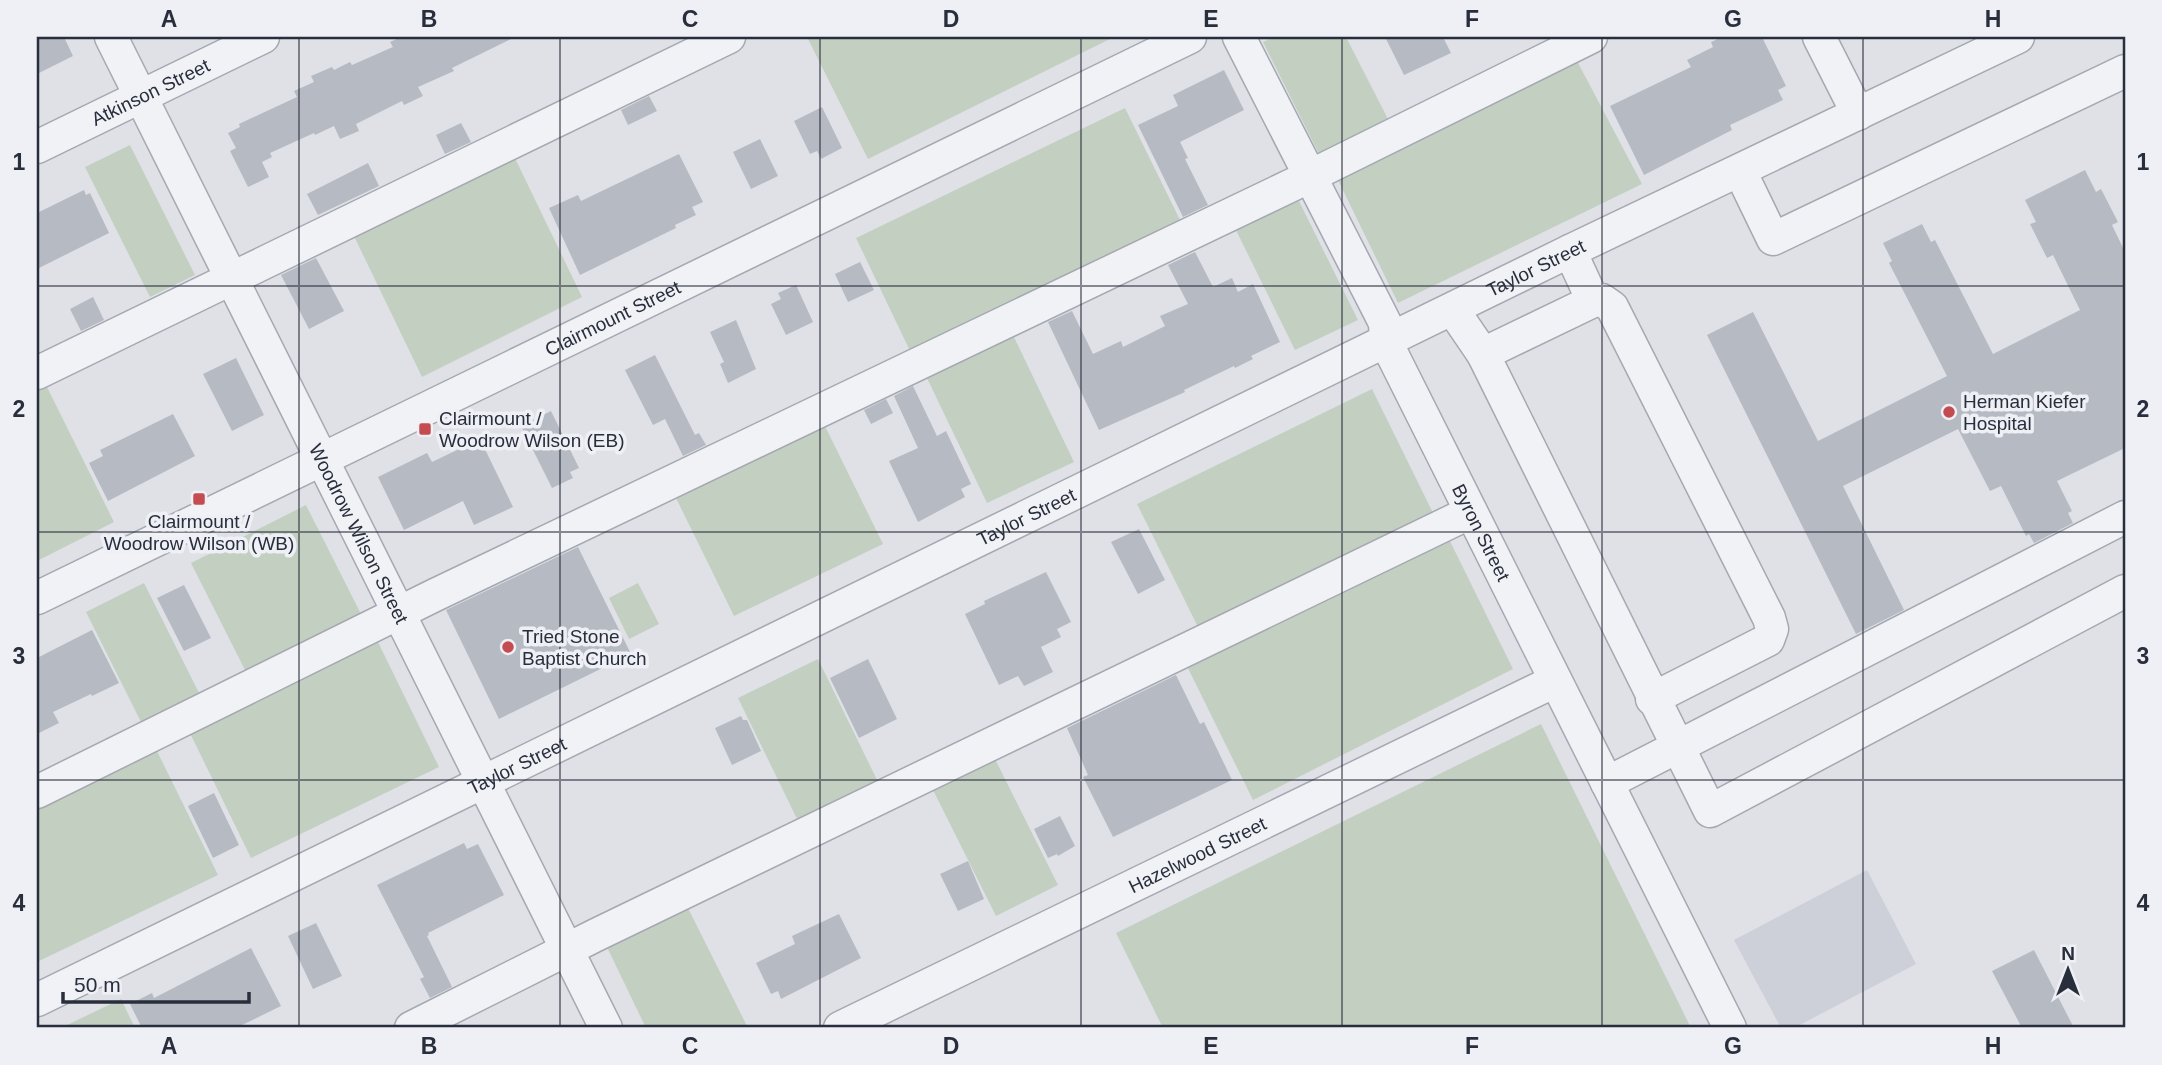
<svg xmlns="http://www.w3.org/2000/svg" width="2162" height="1065" viewBox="0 0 2162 1065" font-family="Helvetica,sans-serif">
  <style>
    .built { fill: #cdd0d9 }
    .green { fill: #c3d0c1 }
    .building { fill: #b6bac3 }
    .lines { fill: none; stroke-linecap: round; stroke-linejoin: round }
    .minor-casing { stroke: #a5a8b1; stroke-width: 35 }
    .minor { stroke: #f1f2f6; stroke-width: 32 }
    .grid { fill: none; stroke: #292e3d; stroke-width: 2; stroke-opacity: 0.55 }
    .poi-dot { fill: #c44c51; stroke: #eef0f5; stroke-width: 2.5 }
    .labels { text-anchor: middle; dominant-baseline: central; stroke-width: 7; stroke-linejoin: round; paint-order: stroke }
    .street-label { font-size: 19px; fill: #292e3d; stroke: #eef0f5 }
    .poi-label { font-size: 19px; fill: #292e3d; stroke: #eef0f5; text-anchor: start }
    .neatline { fill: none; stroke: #292e3d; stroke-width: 2.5 }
    .grid-label { font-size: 23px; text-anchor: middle; font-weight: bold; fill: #292e3d }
  </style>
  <rect width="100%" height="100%" fill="#dfe1e7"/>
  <path class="built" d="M1867,870L1916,964L1794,1028H1781L1734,940Z"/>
  <g class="green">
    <path d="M807,37H1114L868,159Z"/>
    <path d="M1274,37H1346L1390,123L1321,158L1263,42Z"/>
    <path d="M1576,59L1642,184L1398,303L1337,178Z"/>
    <path d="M1125,108L1181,222L911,353L856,238Z"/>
    <path d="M130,145L195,275L150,297L85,167Z"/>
    <path d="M513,154L582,297L422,377L353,234Z"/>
    <path d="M1293,189L1358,320L1295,350L1231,220Z"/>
    <path d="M1013,335L1074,462L987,503L926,376Z"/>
    <path d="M45,383L114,522L37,561V387Z"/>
    <path d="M1372,389L1435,517L1201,633L1137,504Z"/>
    <path d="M824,424L883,544L734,616L675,496Z"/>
    <path d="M306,505L364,620L249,678L191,563Z"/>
    <path d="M1444,529L1513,669L1253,800L1182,656Z"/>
    <path d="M144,583L201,697L143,726L86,612Z"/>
    <path d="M638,583L659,624L629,639L609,598Z"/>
    <path d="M376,638L439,767L251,858L188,729Z"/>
    <path d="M818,659L881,788L801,827L738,698Z"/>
    <path d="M1541,724L1691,1028H1163L1116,933Z"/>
    <path d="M153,743L218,875L37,962V799Z"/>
    <path d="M993,755L1058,885L996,916L931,786Z"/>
    <path d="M686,904L748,1028H646L605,943Z"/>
    <path d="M121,999L135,1028H61Z"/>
  </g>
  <g class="building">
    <path d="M37,37H64L73,56L37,74Z"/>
    <path d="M401,37H515L452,68L454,71L418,87L423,96L404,105L402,101L356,124L359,131L340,139L334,126L315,135L314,133L270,153L272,157L262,162L269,177L248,187L230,151L236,148L228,133L240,127L239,124L297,97L294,91L314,82L311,76L332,67L334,70L350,62L352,65L393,47L390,42Z"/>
    <path d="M1385,37H1443L1451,53L1404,75Z"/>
    <path d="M1722,37H1762L1786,86L1778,90L1783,100L1730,125L1732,130L1644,175L1610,106L1691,67L1687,60L1713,47L1711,42Z"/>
    <path d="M1224,70L1244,110L1180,142L1188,158L1185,159L1208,205L1183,217L1138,125L1178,106L1173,95Z"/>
    <path d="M649,96L657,111L628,125L621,110Z"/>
    <path d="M822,107L842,148L821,159L817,151L810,154L794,121Z"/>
    <path d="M461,123L471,142L445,154L436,135Z"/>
    <path d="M760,139L778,176L751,189L733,152Z"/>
    <path d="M679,154L703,202L692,207L696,215L675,225L676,228L580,275L549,208L578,195L581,201Z"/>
    <path d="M368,163L379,186L318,215L307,194Z"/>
    <path d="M2085,170L2096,192L2101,189L2118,222L2112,225L2125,252V448L2057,481L2072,511L2068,513L2073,523L2034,543L2029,534L2026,536L2001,486L1990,491L1958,429L1843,486L1904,610L1856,634L1707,335L1753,312L1818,441L1947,376L1889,263L1892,261L1883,243L1922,224L1931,242L1935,240L1993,354L2080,310L2053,255L2047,258L2030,224L2036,222L2025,200Z"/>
    <path d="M84,190L86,195L90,193L109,233L37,269V213Z"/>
    <path d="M1195,252L1213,287L1232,278L1238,292L1253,284L1280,342L1251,356L1253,359L1235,368L1234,366L1184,390L1185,392L1099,430L1048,322L1072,311L1093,354L1121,341L1123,347L1165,326L1160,316L1188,304L1168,265Z"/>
    <path d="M316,258L344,311L309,329L281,275Z"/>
    <path d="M860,262L874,290L848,302L835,274Z"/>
    <path d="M796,285L813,322L786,335L771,304L781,299L778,293Z"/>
    <path d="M93,297L104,320L81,331L70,309Z"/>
    <path d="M736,320L756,369L728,383L720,364L724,362L710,332Z"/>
    <path d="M655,355L695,435L699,433L706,445L683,456L665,419L653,425L625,370Z"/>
    <path d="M236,358L264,415L232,431L203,374Z"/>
    <path d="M913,386L937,436L946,431L971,484L961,489L965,497L918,522L889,461L918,448L894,396Z"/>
    <path d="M886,399L893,413L871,424L864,410Z"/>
    <path d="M551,411L579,468L570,472L573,478L552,488L521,426Z"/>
    <path d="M173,414L195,456L108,501L89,463L103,456L100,450Z"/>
    <path d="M480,439L513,507L474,525L463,501L404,530L378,477L427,453L432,462Z"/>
    <path d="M1139,529L1165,580L1138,594L1111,542Z"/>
    <path d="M578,547L631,654L499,719L446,610Z"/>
    <path d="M1046,572L1071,622L1057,629L1061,637L1041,647L1053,672L1024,686L1018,676L999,685L965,614L985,604L984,601Z"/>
    <path d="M184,585L211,638L184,651L157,598Z"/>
    <path d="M92,630L119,683L92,696L91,694L53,712L59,723L37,734V658Z"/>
    <path d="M868,659L897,719L859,738L830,678Z"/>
    <path d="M1176,675L1200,724L1204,722L1232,780L1113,837L1083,777L1088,775L1067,728Z"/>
    <path d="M741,716L743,720H747L761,751L732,765L715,728Z"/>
    <path d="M214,793L239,845L213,858L188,806Z"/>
    <path d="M1060,816L1075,846L1058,856L1057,854L1048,858L1034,829Z"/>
    <path d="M464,843L467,849L478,844L504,895L428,933L429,935L427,936L452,987L430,998L420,979L424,977L377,885Z"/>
    <path d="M968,861L984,899L958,911L940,874Z"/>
    <path d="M839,914L861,958L781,999L778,991L771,994L756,963L795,944L792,936Z"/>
    <path d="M316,923L342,976L313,989L288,936Z"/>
    <path d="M251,948L281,1006L236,1028H142L130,1004L152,993L154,998Z"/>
    <path d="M2034,950L2074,1028H2022L1992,971Z"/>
  </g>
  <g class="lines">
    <defs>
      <g id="minor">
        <path id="s1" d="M111,37L606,1028"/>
        <path id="s2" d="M1239,37L1380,313L1385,323L1386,342L1730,1028"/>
        <path d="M1819,37L1858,114"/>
        <path id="s3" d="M37,147L263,37"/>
        <path d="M1740,171L1773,239L2125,71"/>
        <path d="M1570,251L1593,301"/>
        <path d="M1453,310L1483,354L1710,811L2125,591"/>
        <path d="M1483,354L1593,301L1602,300L1612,307L1769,618L1772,629L1768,640L1652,699"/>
        <path d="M37,373L729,37"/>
        <path id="s4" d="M37,598L1190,37"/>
        <path d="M1607,783L2125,517"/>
        <path d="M37,792L435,595L1294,184L1591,37"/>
        <path id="s5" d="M37,1000L1570,251L2018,37"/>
        <path d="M411,1028L596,935L1471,512"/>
        <path id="s6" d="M840,1028L1555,681"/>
      </g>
    </defs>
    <use href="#minor" class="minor-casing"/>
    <use href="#minor" class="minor"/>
  </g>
  <path class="grid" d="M299,37V1028M560,37V1028M820,37V1028M1081,37V1028M1342,37V1028M1602,37V1028M1863,37V1028M37,286H2125M37,532H2125M37,780H2125"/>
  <g class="poi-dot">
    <circle cx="1949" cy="412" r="7"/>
    <rect x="418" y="422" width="14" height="14" rx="3.5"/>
    <rect x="192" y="492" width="14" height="14" rx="3.5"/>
    <circle cx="508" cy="647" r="7"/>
  </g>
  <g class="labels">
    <g class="street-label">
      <text stroke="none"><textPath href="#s3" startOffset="126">Atkinson Street</textPath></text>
      <text stroke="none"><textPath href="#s5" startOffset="1668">Taylor Street</textPath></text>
      <text stroke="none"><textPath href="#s4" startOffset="640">Clairmount Street</textPath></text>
      <text stroke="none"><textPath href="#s5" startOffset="1101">Taylor Street</textPath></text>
      <text stroke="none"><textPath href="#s1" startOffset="555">Woodrow Wilson Street</textPath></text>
      <text stroke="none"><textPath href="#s2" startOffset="553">Byron Street</textPath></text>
      <text stroke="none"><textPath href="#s5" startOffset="534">Taylor Street</textPath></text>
      <text stroke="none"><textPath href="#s6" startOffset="397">Hazelwood Street</textPath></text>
    </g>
    <g class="poi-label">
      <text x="1963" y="401">Herman Kiefer<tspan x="1963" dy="22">Hospital</tspan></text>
      <text x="439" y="418">Clairmount /<tspan x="439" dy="22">Woodrow Wilson (EB)</tspan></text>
      <text x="199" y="521" text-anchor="middle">Clairmount /<tspan x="199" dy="22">Woodrow Wilson (WB)</tspan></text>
      <text x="522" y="636">Tried Stone<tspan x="522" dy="22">Baptist Church</tspan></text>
    </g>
  </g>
  <rect width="2162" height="1065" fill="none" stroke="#eef0f5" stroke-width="77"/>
  <g transform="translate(2068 970)" stroke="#eef0f5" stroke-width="5" paint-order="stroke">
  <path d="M0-5L12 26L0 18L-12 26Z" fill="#292e3d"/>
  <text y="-10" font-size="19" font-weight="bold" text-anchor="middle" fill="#292e3d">N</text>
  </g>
  <path d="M63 992v10h186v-10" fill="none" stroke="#292e3d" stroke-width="3.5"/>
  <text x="74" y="992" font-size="21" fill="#292e3d" stroke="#eef0f5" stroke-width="5" paint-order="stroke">50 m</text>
  <rect x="38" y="38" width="2086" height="988" class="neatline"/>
  <g class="grid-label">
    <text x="169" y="27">A</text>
    <text x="429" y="27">B</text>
    <text x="690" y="27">C</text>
    <text x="951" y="27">D</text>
    <text x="1211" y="27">E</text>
    <text x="1472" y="27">F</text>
    <text x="1733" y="27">G</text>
    <text x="1993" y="27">H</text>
    <text x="19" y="170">1</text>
    <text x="2143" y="170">1</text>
    <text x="19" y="417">2</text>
    <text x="2143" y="417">2</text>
    <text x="19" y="664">3</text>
    <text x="2143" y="664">3</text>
    <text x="19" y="911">4</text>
    <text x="2143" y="911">4</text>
    <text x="169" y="1054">A</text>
    <text x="429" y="1054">B</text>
    <text x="690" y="1054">C</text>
    <text x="951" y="1054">D</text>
    <text x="1211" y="1054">E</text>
    <text x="1472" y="1054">F</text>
    <text x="1733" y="1054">G</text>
    <text x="1993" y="1054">H</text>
  </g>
</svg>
